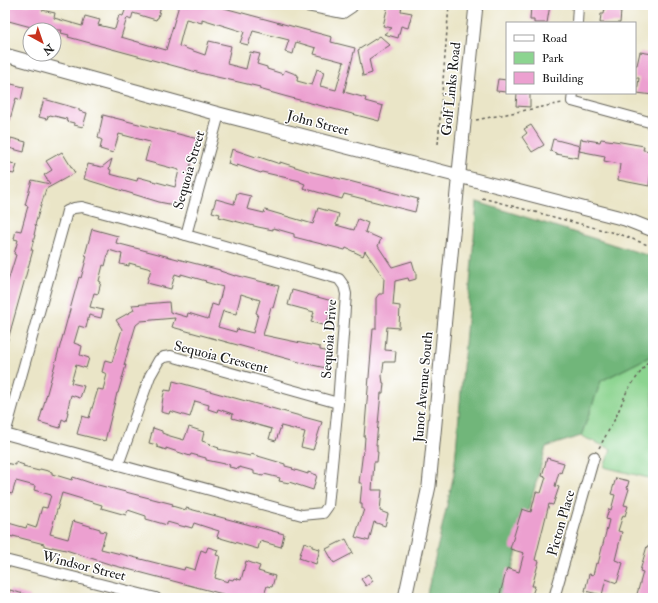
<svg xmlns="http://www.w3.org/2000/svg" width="658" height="603" viewBox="0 0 658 603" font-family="'IM FELL Double Pica',serif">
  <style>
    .green { fill: #8cd490; stroke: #547856 }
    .forest { fill: #71b67a; stroke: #46694b }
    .building { fill: #eca0d0; fill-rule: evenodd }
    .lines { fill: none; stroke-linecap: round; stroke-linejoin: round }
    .minor-casing { stroke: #646258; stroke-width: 12 }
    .major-casing { stroke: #646258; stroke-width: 15 }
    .path { stroke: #646258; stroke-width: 1.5; stroke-dasharray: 3 3; stroke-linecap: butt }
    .minor { stroke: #fff; stroke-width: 10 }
    .major { stroke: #fff; stroke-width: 13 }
    .labels { text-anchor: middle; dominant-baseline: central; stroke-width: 3; stroke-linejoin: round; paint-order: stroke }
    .street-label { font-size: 14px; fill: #1c1c1c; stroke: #fff }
  </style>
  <rect width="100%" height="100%" fill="#fff"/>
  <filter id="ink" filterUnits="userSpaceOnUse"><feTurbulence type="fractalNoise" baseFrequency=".025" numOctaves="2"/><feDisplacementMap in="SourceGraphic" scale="8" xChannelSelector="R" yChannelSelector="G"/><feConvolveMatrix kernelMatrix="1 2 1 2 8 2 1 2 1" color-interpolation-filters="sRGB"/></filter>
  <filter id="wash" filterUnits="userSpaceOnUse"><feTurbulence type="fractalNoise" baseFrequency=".012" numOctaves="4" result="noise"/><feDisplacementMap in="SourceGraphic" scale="16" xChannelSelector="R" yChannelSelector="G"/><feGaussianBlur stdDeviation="0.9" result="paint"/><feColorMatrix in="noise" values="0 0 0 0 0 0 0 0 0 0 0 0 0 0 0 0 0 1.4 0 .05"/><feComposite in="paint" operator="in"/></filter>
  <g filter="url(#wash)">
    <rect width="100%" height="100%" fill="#eae5c7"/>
    <path class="green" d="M653,355V479L604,467L611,449L581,436L601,381Z"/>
    <path class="forest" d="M477,202L653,257V355L601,381L581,436L546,447L504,598H426L454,474Z"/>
    <g id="blocks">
      <g class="building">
        <path d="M5,5H43L42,10L55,13L54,18L82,26L85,16L100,20L98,25L115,29L119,15L123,16L127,5H161L158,18H157L156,20L133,13L131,20L127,18L121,37L166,50L179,5H213L332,37L331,42L355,48L344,92L366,98L365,101L383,106L379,121L284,96L259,89L260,87L204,74L68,37L69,35L61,33L62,30H42L5,20ZM186,19L202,23V19L244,32L240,43L248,45L253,31L289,40L285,52L293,54L296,42L316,48L314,54L344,62L336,90L320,86L324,72L317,69L312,85L297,81L298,75L285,70L283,74L267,69V67L257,64L260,54L250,52L246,69L227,64L231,46L209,41L205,55L179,46Z"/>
        <path d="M388,5H402L401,11L412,13L408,28L401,26L398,38L384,34L392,28L383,26Z"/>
        <path d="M531,5H550L547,23H534V20H530Z"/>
        <path d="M605,5H619V11H621L620,23H600L601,14H604Z"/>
        <path d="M380,36L390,45L369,59L372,73L363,76L358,50Z"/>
        <path d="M640,52L653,54L650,73H653V95L637,93L639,78H635V65H637Z"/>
        <path d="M498,79L507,80V92L496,91Z"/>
        <path d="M7,83L24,87L21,100L16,98L7,130H5V90Z"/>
        <path d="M517,93H530V107L516,106Z"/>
        <path d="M44,99L79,109V111L87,113L83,127L74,125V123L66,121L67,119L50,115L49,116H48L47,119L39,117Z"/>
        <path d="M103,115L198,139L179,206L159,202L84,179L88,164L102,167L112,159L109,169L111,170L110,174L137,181L138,177L175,187L179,170L145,161L150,142L119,134L113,153L100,149L102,140L98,138Z"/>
        <path d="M531,125L544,145L532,152L522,137L527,133L524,129Z"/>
        <path d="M11,138L26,142L24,152L9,148Z"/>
        <path d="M553,139L580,146L578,158L556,154V153L550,151Z"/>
        <path d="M581,139L600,142L601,139L621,142L644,146L643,150L653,151V170H651L649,186L618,180L620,164L604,161L605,156L579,151Z"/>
        <path d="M232,149L256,157V156L280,164V162L308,171L353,182L418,199L415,212L344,194L342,199L303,188L305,184L300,182V181L262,172L261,173L237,165V167L228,164Z"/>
        <path d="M62,152L75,173L46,189L35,225L36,226L34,235H35L31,250H33L7,343H5V280L8,281L16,255L14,254L18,240L14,239L16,230L21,231L28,206L25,205L32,180L50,184L44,175L52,170L46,161Z"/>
        <path d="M5,161L17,165L14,174L5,172Z"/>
        <path d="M237,193L251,196L247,209L264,213L265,210L313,224L318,208L339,214L336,225L354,230L358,219L368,223L365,232L381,239L378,246L392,267L412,261L415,271H416V279L409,281L408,278L395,281L393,305L400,306L399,328L387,327L385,350L396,351L395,362H384L382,376L383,383H384L383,393H381L376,445H377V452H378L377,462H374L372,490H382L380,511L388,514L385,526L374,522L369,541L355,537L364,509H362V504H360L362,483H359L363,451H364L365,437H364L373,329H376V298L379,294H383L384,278L365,251L363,256L346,248L345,250L294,237V234L273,228V230L258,227L219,217L220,214L212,212L216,199L234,204Z"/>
        <path d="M92,229L118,236L116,243L220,270V271L235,276V275L279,286L273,308L271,307L263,335L320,347V350L330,352L326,368L303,363L172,327L175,318L141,321L136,325L129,348L124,365H126L118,393H117L105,441L77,434L82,416L89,418L98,389L103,390L107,374L102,372L105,360L112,362L122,329L116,320L134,310L132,305L169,302L170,312L187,317L188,313L208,319L212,304L218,306L223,287L205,282L206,281L181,274V276L175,274L171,289L147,283L151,269L129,263V266L120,264L122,254L109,250L105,266L103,265L99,281L101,282L98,294L94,293L90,307L103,310L101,318L89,315L86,328L79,326L74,343L82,346L80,355L89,358L86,368L76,365L71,383L84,386L80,398L71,395L67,412H68L66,421L62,419L60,428L39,422L79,277L81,278L87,256L85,255ZM241,294L260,300L256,313L258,314L253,333L237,329L236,332L218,327L223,311L236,314Z"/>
        <path d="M292,290L332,301L329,310H331L326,326L311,322L314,312L288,305Z"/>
        <path d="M173,381L322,422L313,450L301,447L305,432L281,426L276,441L269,439L272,429L232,418L233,414L218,409L217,412L208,409L209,405L195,401L190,417L170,411L169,414L161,412L163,397L165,390L171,391Z"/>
        <path d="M189,427L204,432L202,441L211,444L210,445L219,448L218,449L250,456L251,454L285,464V466L293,468L292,469L308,474V472L317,475L313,490L289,482V483L279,481L280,478L264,474L263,476L254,474V471L239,467V469L229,467L230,465L206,460V458L191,454L190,456L166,448V450L157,447V445L149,443L153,428L162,431V433L170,436L184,440Z"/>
        <path d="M547,458L564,463L561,473L559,472L555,486L559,487L553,505L549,504L535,560L539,561L532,586H535L531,598H514L500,594L507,568L519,572L524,553L510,549L522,509L531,512L536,492L541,493L546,477L542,476Z"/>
        <path d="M15,462L24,465L23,467L39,471L40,469L52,472V474L72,480L73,477L94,484L173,504L172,506L186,510V508L284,534L281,547L260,541L258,549L217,537L219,531L206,527L194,523L192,528L185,526V527L167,522V525L146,519V516L128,510L126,515L101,508L102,505L62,493L50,534L68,539L73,521L100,529V531L106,532L101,549L184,570L185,567L195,570L201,550L206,552L208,547L218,550L216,555L220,556L215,578L228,582L229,579L233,580L234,578L241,580L246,561L260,566L258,571L275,576L272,587L267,586L263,598H238L112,565L66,550L52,547V548L44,546V544L13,536V537L5,535V522L26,528L27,525L36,528L42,507L47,508L51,495L34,490L35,486L16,481L12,494L5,492L8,475L5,474V463L15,465Z"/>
        <path d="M616,478L629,481L627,488L629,489L624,505L628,506L625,516L623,515L618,531L622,532L615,560L623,563L617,583L606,579L602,595L585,591L589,574L593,575L596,563L598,564L609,520L606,519L609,509L611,510L615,495L611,494Z"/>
        <path d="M346,539L353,553L334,563L326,549Z"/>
        <path d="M304,542L312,545V547L320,549L316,564L299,558Z"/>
        <path d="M647,546L653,547V598H638L639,595L637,594L643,572L640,571Z"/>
        <path d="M368,574L373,581L366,586L361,579Z"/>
        <path d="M10,590L30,596V598H7Z"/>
      </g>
    </g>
  </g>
  <g filter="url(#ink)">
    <use href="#blocks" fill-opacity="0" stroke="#646258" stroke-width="1"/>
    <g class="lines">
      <defs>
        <g id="minor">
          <path d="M302,5L343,13L352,7L353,5"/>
          <path d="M577,23L578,5"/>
          <path d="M573,93L572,101L653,123"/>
          <path d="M186,235L219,114"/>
          <path d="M5,434L302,515L323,513L328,506L338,403L346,294L344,286L339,279L186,235L82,207L74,208L67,211L65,219L5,434"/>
          <path d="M118,465L150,376L159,360L164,357L171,356L338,403"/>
          <path d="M5,560L156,598"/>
          <path d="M554,598L594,457"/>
        </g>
        <g id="major">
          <path d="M5,55L219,114L625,219L653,230"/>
          <path d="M405,598L429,486L457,192L476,5"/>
        </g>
      </defs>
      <use href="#minor" class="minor-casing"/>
      <use href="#major" class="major-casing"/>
      <g class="path">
        <path d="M476,120L562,103"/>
        <path d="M438,144L449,5"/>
        <path d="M482,198L622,235L653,247"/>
        <path d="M599,448L615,419L627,391L647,363L653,351"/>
      </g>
      <use href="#minor" class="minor"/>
      <use href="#major" class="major"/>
    </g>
  </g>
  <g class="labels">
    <g class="street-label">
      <text transform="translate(451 89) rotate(-84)">Golf Links Road</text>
      <text transform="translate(318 123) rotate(15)">John Street</text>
      <text transform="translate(189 170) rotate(-74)">Sequoia Street</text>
      <text transform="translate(329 339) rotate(-86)">Sequoia Drive</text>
      <text transform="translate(221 357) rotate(14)">Sequoia Crescent</text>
      <text transform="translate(423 387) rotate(-85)">Junot Avenue South</text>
      <text transform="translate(561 523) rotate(-74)">Picton Place</text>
      <text transform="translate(84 566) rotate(14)">Windsor Street</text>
    </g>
  </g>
  <rect width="658" height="603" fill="none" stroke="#fff" stroke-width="20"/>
  <rect x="506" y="22" width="130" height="72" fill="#ffffff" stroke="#a4a4a4"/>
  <rect x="514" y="35" width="20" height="6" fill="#ffffff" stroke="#a4a4a4"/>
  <text x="542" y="42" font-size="12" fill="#1c1c1c">Road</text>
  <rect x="514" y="52" width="20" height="12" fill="#8cd490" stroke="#a4a4a4"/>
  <text x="542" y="62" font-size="12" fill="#1c1c1c">Park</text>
  <rect x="514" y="72" width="20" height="12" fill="#eca0d0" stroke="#a4a4a4"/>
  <text x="542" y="82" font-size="12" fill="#1c1c1c">Building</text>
  <g transform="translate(42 42) rotate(140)"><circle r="19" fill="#ffffff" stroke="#a4a4a4"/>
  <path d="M0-3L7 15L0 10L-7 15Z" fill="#c8321e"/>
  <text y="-6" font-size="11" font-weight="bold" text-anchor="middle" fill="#1c1c1c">N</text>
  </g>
</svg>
